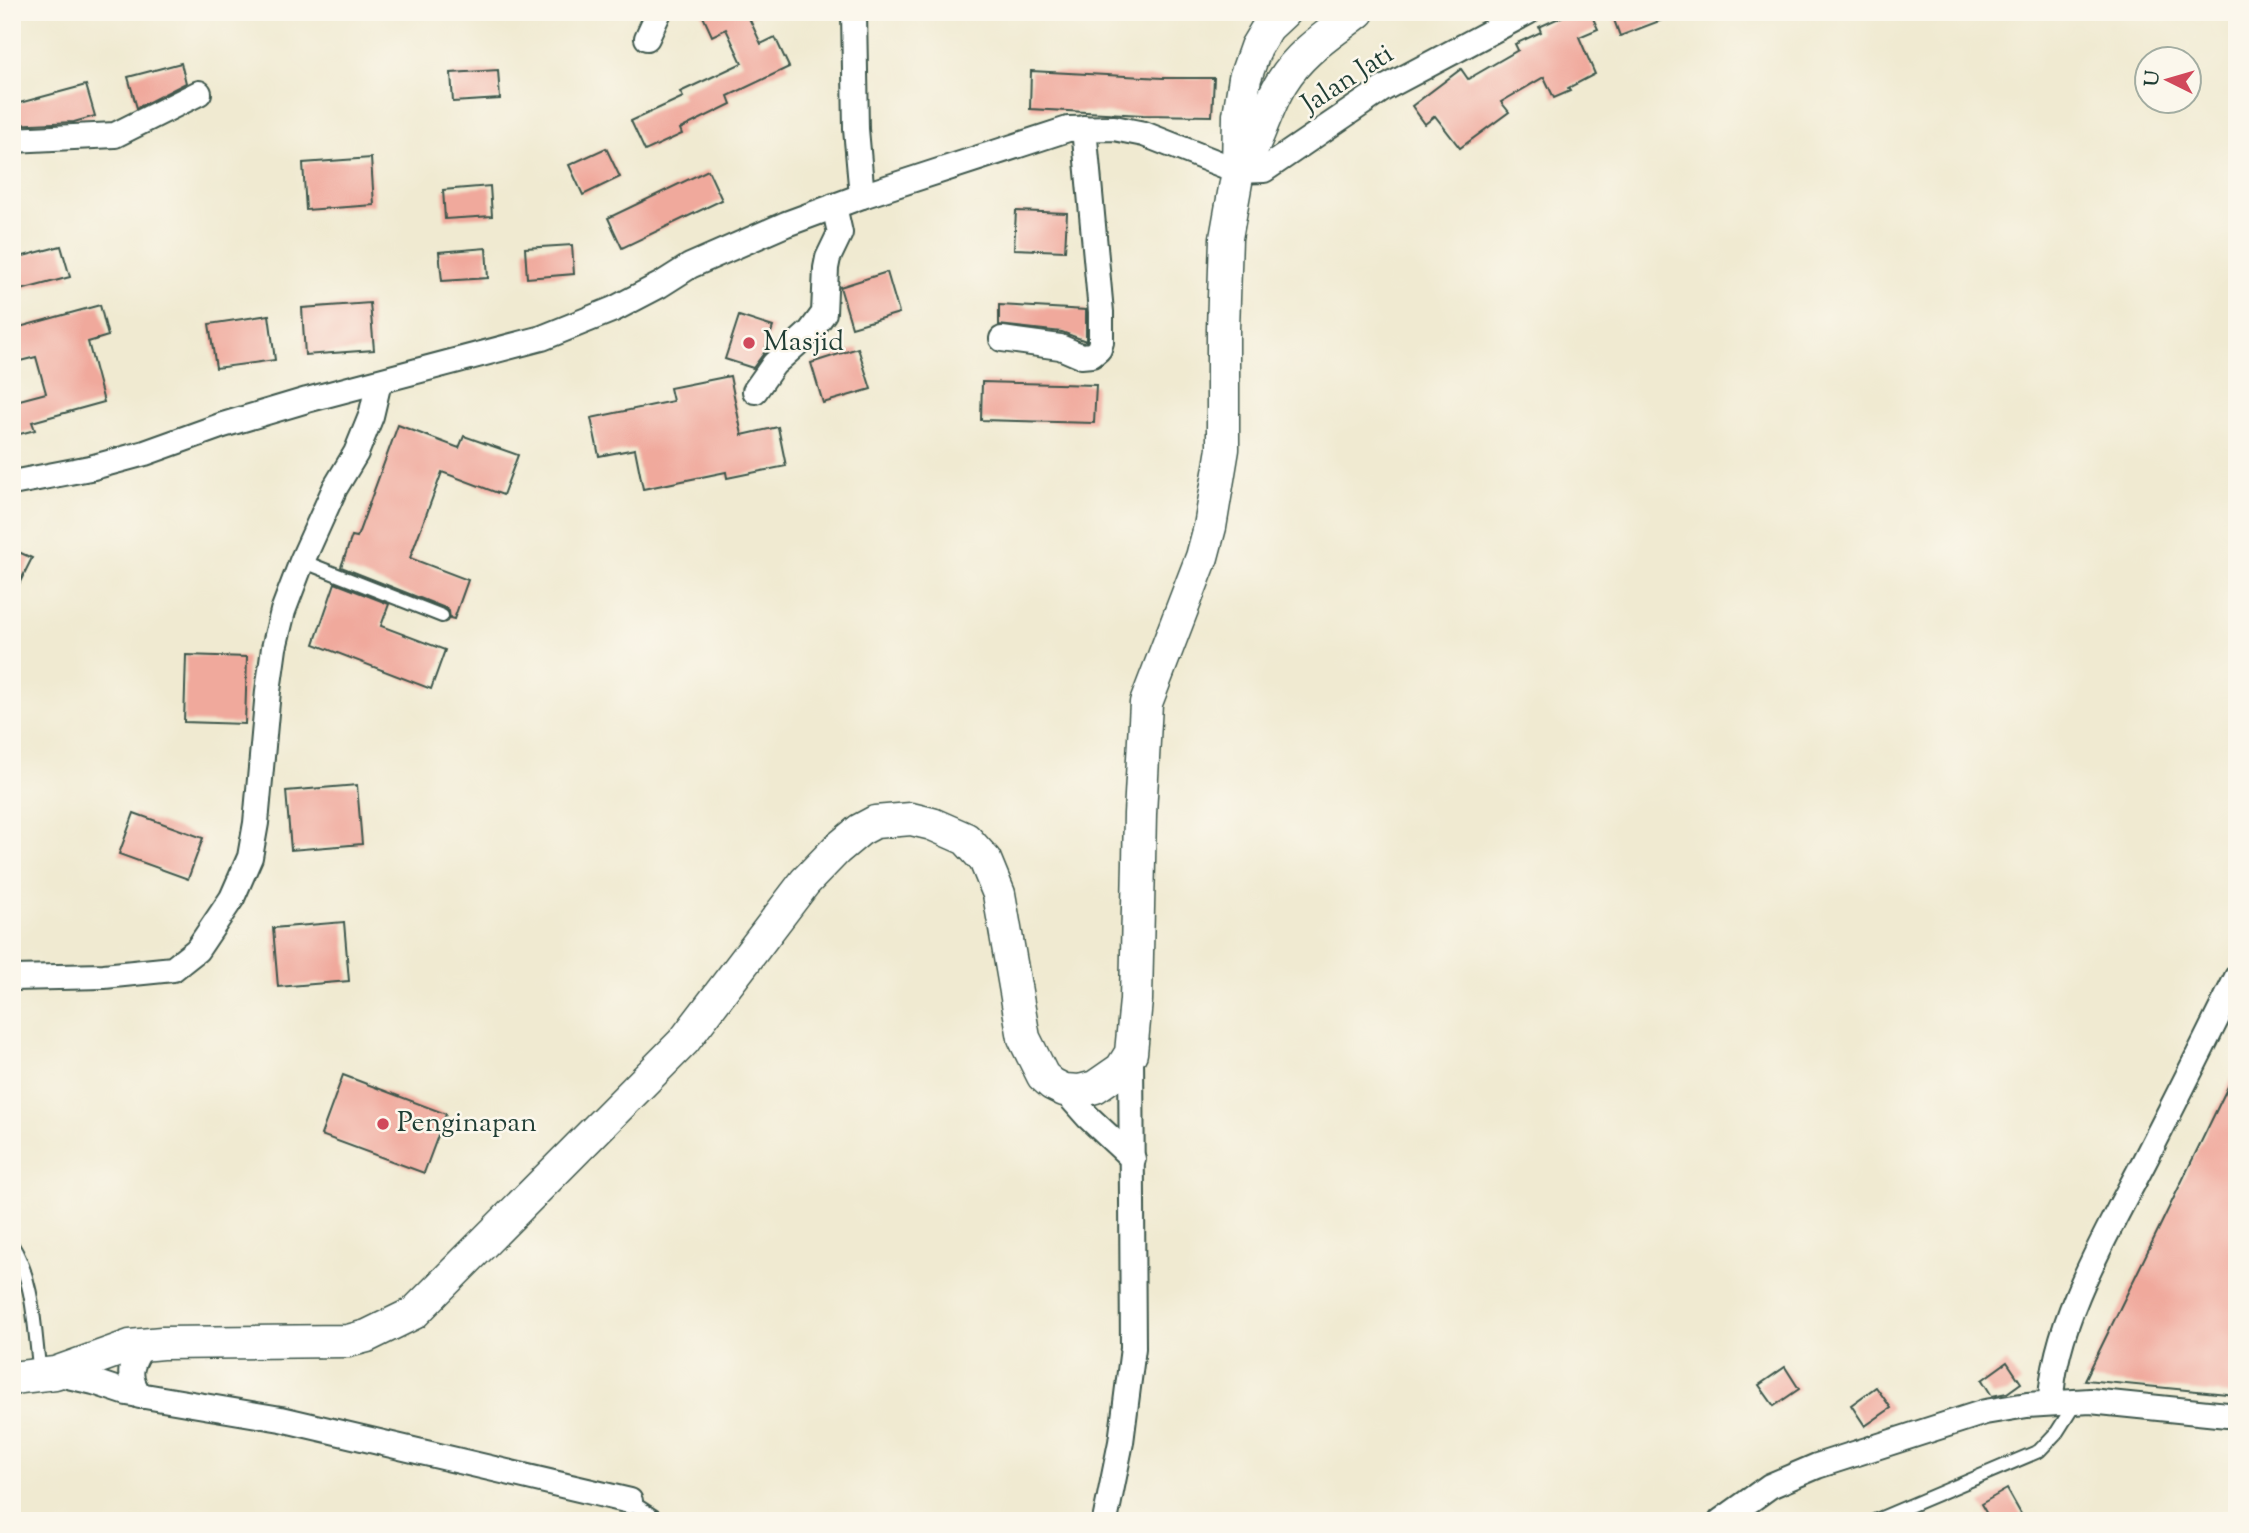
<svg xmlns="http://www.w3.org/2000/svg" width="2249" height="1533" viewBox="0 0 2249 1533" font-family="'Sorts Mill Goudy',serif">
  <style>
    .building { fill: #f0a99c }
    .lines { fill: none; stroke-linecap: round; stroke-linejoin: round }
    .service-casing { stroke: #3e574c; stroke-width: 16 }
    .minor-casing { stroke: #3e574c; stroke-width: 28 }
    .tertiary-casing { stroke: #3e574c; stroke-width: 35 }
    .service { stroke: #fff; stroke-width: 12 }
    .minor { stroke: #fff; stroke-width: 24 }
    .tertiary { stroke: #fff; stroke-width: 32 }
    .poi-dot { fill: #d1495b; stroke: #fbf7ec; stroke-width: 2.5 }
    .labels { text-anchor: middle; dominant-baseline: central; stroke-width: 5; stroke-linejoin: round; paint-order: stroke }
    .street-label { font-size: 28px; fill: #1f3d34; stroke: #fbf7ec }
    .poi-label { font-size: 28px; fill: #1f3d34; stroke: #fbf7ec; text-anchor: start }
  </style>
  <rect width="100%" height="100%" fill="#fbf7ec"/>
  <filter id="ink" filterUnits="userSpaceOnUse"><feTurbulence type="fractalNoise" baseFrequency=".0143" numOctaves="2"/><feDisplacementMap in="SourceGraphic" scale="14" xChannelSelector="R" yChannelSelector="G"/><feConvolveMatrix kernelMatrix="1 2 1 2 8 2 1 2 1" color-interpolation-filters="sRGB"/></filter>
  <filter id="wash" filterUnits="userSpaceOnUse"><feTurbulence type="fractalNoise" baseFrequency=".00686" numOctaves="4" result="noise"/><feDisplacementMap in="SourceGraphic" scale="28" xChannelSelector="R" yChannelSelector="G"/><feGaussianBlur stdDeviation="1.57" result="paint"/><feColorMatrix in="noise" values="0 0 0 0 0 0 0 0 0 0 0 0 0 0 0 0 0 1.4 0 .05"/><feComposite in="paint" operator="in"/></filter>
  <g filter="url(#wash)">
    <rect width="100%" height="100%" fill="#f0ead1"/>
    <g id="blocks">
      <g class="building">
        <path d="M701,12H762L749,18L761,44L775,37L789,67L728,96L731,104L680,129L682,134L645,151L631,121L683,97L680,92L742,63L726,29L712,36Z"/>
        <path d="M1572,12H1590L1598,29L1579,37L1595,74L1568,88L1570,91L1554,98L1544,77L1501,102L1509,112L1460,148L1435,116L1425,124L1412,106L1461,69L1468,79L1518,50L1515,44L1541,32L1539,27Z"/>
        <path d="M1627,12H1677L1678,14L1620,36L1613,17Z"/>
        <path d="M181,63L186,83L137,108L128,77Z"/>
        <path d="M498,70L500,99L453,102L451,73Z"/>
        <path d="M1031,71L1163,78H1214L1212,116L1143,115L1030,109Z"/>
        <path d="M86,85L95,116L74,122L12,125V105Z"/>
        <path d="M606,148L620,177L583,195L569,165Z"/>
        <path d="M371,158L374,205L306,210L303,163Z"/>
        <path d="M708,170L722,200L622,248L608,218Z"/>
        <path d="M490,186L492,216L445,219L443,190Z"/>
        <path d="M1016,211L1067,213L1065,251L1014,249Z"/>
        <path d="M572,245L574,274L527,278L525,248Z"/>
        <path d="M61,246L70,277L17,291L12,273V259Z"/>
        <path d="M486,248L488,278L442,281L439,252Z"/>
        <path d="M887,272L899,313L852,327L840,287Z"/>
        <path d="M370,303L374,350L305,355L302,308Z"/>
        <path d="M100,305L108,336L88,342L104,402L32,422L35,430L12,436V402L46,393L36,357L12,363V329Z"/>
        <path d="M999,305L1086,310V341L1062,332L999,325Z"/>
        <path d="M269,315L275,360L216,368L209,324Z"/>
        <path d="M739,316L773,327L764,353L753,368L725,359Z"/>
        <path d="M858,348L871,389L823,403L811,363Z"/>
        <path d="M730,376L742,435L778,427L786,466L727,478L726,472L643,489L635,449L599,456L591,418L673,401L670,388Z"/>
        <path d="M982,382L1096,385L1094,423L981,420Z"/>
        <path d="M398,425L459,448L464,436L518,455L503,495L442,472L410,558L468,580L454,619L450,618L449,611L445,608L341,567L352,536L357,537Z"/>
        <path d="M12,549L32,558L12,598Z"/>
        <path d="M335,583L389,604L381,626L445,650L431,689L314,644Z"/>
        <path d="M186,655L247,657L245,724L184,722Z"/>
        <path d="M357,785L362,844L291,850L286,791Z"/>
        <path d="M134,813L203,838L188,879L119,854Z"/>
        <path d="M344,922L349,981L278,987L273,928Z"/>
        <path d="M2237,1068V1398L2227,1394L2085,1380Z"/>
        <path d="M343,1075L446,1114L424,1173L321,1135Z"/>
        <path d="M2007,1362L2021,1383L2007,1393L1992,1396L1982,1380Z"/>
        <path d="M1785,1367L1799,1389L1774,1406L1759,1385Z"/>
        <path d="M1876,1387L1891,1408L1865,1426L1851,1405Z"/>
        <path d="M2007,1489L2025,1521H1991L1981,1504Z"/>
      </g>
    </g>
  </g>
  <g filter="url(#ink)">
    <use href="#blocks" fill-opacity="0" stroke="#3e574c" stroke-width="2"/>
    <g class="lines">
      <defs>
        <g id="service">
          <path d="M302,561L442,616"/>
          <path d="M12,1245C35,1281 34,1332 40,1373"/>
          <path d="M630,1501L661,1521"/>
          <path d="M1874,1521L2039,1451L2057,1432L2076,1402"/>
        </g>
        <g id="minor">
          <path d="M854,12L856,129L862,196"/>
          <path d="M647,38L659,12"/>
          <path d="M12,140L115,135L199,93"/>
          <path d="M1002,339L1060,347L1081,356L1092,355L1099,349L1101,342V312L1084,128"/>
          <path d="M755,391L774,364L810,332L824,313L826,268L828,258L840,233L834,206"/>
          <path d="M12,483L90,468L145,453L223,425L307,400L542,338L614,309L660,285L690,266L786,224L862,196L1068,129L1114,128L1144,134L1238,171L1264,170L1383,89L1528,12"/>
          <path d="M12,978L104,976L173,969L197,950L232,898L250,857L256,823L268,691L274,648L283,611L302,561L335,488L356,453L371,416L379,382"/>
          <path d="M1064,1090L1088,1117L1133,1159"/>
          <path d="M55,1373L94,1382L127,1393L281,1419L630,1501"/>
          <path d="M140,1396C126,1375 130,1366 143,1345"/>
          <path d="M2051,1402C2053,1324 2107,1233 2143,1164C2175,1102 2206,1040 2237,977"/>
          <path d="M1105,1521L1121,1442L1133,1348L1131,1053"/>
          <path d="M1721,1521L1770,1486L1817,1466L1985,1412L2027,1405L2090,1401L2237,1416"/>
        </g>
        <g id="tertiary">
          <path d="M1239,170C1259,144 1264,110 1282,82C1301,51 1330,34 1358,12"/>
          <path d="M12,1378L55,1373L130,1346L162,1343L348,1341L367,1336L414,1313L684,1041L805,882L836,850L860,830L875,822L911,819L932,824L966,839L985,860L999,894L1024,1038L1043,1076L1052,1084L1064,1090L1080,1091L1095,1087L1121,1069L1131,1053L1136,1000L1140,814L1146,703L1202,557L1210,527L1223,449V329L1226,238L1238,171L1239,115L1245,78L1256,47L1268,27L1284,12"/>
        </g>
      </defs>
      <use href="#service" class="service-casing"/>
      <use href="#minor" class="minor-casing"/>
      <use href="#tertiary" class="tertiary-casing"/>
      <use href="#service" class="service"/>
      <use href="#minor" class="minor"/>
      <use href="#tertiary" class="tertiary"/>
    </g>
  </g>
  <g class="poi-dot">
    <circle cx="749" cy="343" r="7"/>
    <circle cx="383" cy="1124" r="7"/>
  </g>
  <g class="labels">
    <g class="street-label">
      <text transform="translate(1348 80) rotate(-33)">Jalan Jati</text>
    </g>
    <g class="poi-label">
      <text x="763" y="343">Masjid</text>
      <text x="397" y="1124">Penginapan</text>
    </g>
  </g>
  <rect width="2249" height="1533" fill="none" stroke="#fbf7ec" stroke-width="42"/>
  <g transform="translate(2168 80) rotate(275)"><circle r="33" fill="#fbf7ec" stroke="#a3ada2" stroke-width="2"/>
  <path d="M0-5L12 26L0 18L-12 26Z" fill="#d1495b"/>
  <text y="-10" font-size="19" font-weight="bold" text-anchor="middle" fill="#1f3d34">U</text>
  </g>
</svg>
